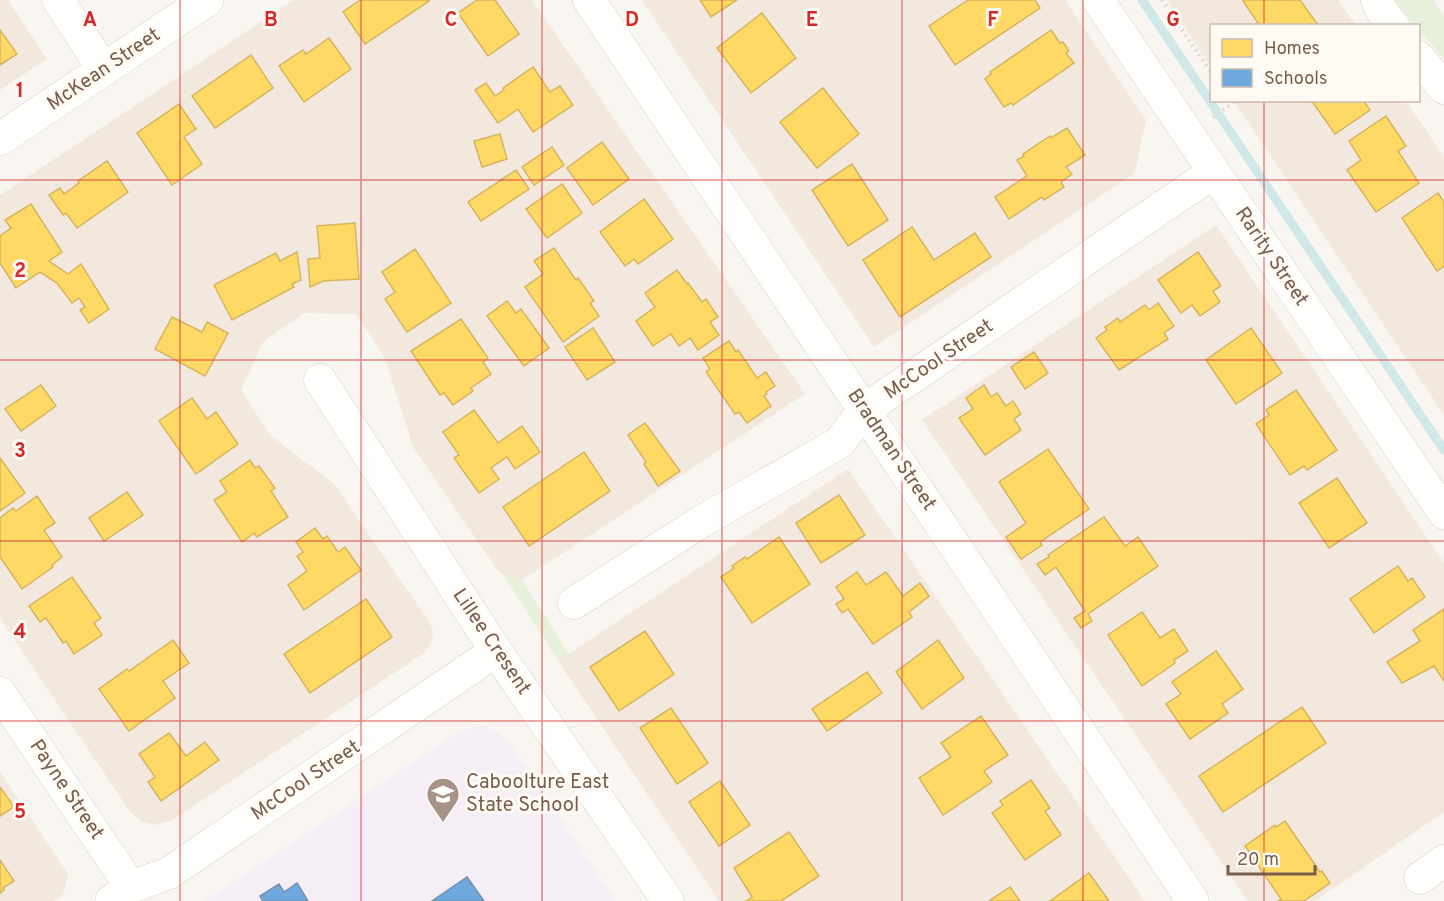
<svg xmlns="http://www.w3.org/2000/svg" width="1444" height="901" viewBox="0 0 1444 901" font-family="Overpass,sans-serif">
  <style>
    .residential { fill: #f2e8de }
    .education { fill: #f6eef6 }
    .green { fill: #e7f0db }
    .homes { fill: #ffd966; stroke: #d7b45e; stroke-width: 1.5 }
    .schools { fill: #6fa8dc; stroke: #7291b1; stroke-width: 1.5 }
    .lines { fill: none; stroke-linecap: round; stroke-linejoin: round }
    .stream { stroke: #d0e8ea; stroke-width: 9 }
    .street-casing { stroke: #d7d1cb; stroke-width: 33 }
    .secondary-casing { stroke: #d9d2cb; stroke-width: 34 }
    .path { stroke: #dcd5d0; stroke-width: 4; stroke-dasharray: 1.5 4.5; stroke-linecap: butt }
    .street { stroke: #fefefd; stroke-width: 32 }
    .secondary { stroke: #fefefd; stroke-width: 33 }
    .grid { fill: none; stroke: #d62828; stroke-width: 1.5; stroke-opacity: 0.55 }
    .labels { text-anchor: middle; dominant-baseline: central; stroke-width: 6; stroke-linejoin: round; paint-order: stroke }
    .street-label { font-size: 20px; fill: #7a5c4d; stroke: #fffaf3 }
    .poi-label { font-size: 20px; fill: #7a5c4d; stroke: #fffaf3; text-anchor: start }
    .grid-label { font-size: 20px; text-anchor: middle; font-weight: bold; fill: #d62828; stroke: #fffaf3; stroke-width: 6; stroke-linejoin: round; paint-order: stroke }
  </style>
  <rect width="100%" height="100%" fill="#f9f5f0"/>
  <g class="residential">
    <path d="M0,0H8L47,59L0,90Z"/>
    <path d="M294,0H532L805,394L522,580L518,581L498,571L413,447L385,358L356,314L304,313L263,342L241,390L269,434L334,484L430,623L433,631L432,642L423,654L174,819L157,825L143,822L131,813L0,618V195Z"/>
    <path d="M642,0H1065L1146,120L1135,173L874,347Z"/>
    <path d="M1167,0H1338L1356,25L1212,26L1211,67Z"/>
    <path d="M1234,101H1406L1444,157V415Z"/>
    <path d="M1216,225L1444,563V812L1315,901H1248L922,420Z"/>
    <path d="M848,469L1145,901H719L558,661Z"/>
    <path d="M0,772L68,874L63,895L54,901H0Z"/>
  </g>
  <path class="education" d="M482,727L494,730L511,744L616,901H205L457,733L470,728Z"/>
  <g class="green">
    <path d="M1395,0H1433L1444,16V58L1419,31L1418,26L1414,25Z"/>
    <path d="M503,574L518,581L522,580L569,654L558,661Z"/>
  </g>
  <g class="homes">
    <path d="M360,0H429V1L365,44L343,12Z"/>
    <path d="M477,0H495L519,34L488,56L458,13Z"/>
    <path d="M700,0H737L711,17Z"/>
    <path d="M968,0H1035L1040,8L955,65L929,26Z"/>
    <path d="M1245,0H1300L1318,25L1260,26L1243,1Z"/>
    <path d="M762,13L796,58L751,93L717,48Z"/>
    <path d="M0,30L17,54L0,65Z"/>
    <path d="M1051,30L1060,43L1063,42L1069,51L1066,53L1074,63L1013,105L1011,103L1004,107L985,79L991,74L990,72Z"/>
    <path d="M329,38L351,69L304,102L279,66L303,50L306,54Z"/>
    <path d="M251,55L273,88L215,128L192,96Z"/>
    <path d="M533,67L550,92L560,86L573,105L533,132L518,109L498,123L475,90L486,83L495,96L504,90L503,88Z"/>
    <path d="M823,88L859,134L817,168L780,122Z"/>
    <path d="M1311,100H1363L1370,110L1335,134Z"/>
    <path d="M179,104L196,129L184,137L202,164L172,185L137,133Z"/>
    <path d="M1386,116L1406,146L1398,151L1419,183L1376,212L1347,170L1361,160L1349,141Z"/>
    <path d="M1067,128L1085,155L1066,167L1072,174L1061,182L1064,187L1044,200L1042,197L1009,219L995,197L1027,176L1017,160L1024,156L1023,154L1050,136L1051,138Z"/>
    <path d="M500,134L507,159L482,167L474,141Z"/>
    <path d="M602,142L629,179L593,205L567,168Z"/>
    <path d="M552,147L564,165L534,185L522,167Z"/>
    <path d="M107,161L128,192L77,228L66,213L63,215L49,195L60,188L64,194L79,183L78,181Z"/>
    <path d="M852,164L888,220L848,246L812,190Z"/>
    <path d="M516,170L529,189L481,221L468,202Z"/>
    <path d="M562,184L582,213L547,238L526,209Z"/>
    <path d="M1438,193L1444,202V266L1437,271L1402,218Z"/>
    <path d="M644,199L673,239L638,264L634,259L625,266L600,232Z"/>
    <path d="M31,204L62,252L49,261L68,274L81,264L109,309L89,323L80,310L85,307L79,298L72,303L57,283L40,272L16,288L0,263V236L11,228L5,220Z"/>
    <path d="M355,223L359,279L323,281L310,287L308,259L320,258L317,226Z"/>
    <path d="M912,227L934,260L975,233L991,257L900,317L863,260Z"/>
    <path d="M554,248L576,280L578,278L594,301L590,303L599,316L563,342L525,287L543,274L534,261Z"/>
    <path d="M415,249L451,303L407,332L385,299L395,292L382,272Z"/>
    <path d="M297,252L301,280L292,284L294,287L232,320L214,285L276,253L280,261Z"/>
    <path d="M1198,252L1221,286L1213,291L1220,302L1200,316L1192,305L1181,313L1158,280Z"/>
    <path d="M677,270L687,284L688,283L702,302L706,299L718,317L710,322L719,335L698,350L690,338L679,346L671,334L653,346L636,321L655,307L645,293Z"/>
    <path d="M507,301L516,313L521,309L549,348L524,366L487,316Z"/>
    <path d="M1158,303L1174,326L1164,333L1168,339L1119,370L1096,338L1107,330L1105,327L1118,318L1120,322L1145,305L1149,310Z"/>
    <path d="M172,317L202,332L207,322L228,333L205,376L155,349Z"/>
    <path d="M461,319L488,358L483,362L491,374L471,388L473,391L453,405L444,393L440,395L411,351Z"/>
    <path d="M593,328L615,362L587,380L565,347Z"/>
    <path d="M1251,328L1282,373L1236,404L1206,360Z"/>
    <path d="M729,341L736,352L738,350L757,378L766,372L775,386L766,392L767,394L764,396L771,406L747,423L739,412L735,414L706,372L710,369L703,358Z"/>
    <path d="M1034,352L1048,373L1025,389L1011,367Z"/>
    <path d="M41,385L56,406L21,431L5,409Z"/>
    <path d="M984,385L991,397L997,393L1006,406L1013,401L1021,414L1014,419L1021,430L985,455L959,418L973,409L966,398Z"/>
    <path d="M1296,390L1337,450L1307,470L1304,466L1290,475L1256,424L1269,415L1266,410Z"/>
    <path d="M192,398L207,419L216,412L238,444L196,474L159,421Z"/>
    <path d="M474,410L498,443L522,426L540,452L515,469L507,457L491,468L499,479L479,493L454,458L459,455L443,432Z"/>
    <path d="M645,423L680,471L658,486L644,464L646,462L628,435Z"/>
    <path d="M1048,449L1089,509L1040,542L1042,545L1021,559L1006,537L1026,523L999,482Z"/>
    <path d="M584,452L610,491L529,546L503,507Z"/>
    <path d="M0,458L25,493L0,511Z"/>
    <path d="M250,460L255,468L259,466L275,488L271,491L288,517L257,537L254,533L242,542L214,500L227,492L220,481Z"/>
    <path d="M1337,478L1367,523L1329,548L1299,503Z"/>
    <path d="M127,492L143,515L104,541L89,518Z"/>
    <path d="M839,495L865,535L821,563L796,523Z"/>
    <path d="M37,496L55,523L44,530L62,557L52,565L53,567L22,589L0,557V518L13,508L16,511Z"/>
    <path d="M1104,517L1125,546L1138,537L1158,566L1088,614L1092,621L1081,628L1074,618L1085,611L1056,567L1045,575L1037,564L1049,557L1048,555Z"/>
    <path d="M315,528L323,539L327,536L338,552L345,547L361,570L304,610L288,585L307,571L297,556L303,552L296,542Z"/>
    <path d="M779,537L810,584L752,623L721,577L734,568L732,566L745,557L747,559Z"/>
    <path d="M1398,566L1408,581L1412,578L1425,597L1374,633L1350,599Z"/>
    <path d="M857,572L866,585L886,572L903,596L920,583L929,596L909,612L912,617L873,644L848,609L842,613L836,604L844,599L836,587Z"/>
    <path d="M72,577L101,618L94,623L102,635L74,654L66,641L63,643L46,618L40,622L29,606Z"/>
    <path d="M366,599L392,637L310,693L284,654Z"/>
    <path d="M1444,609V681L1434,666L1402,683L1387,662L1420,641L1413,630Z"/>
    <path d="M1142,612L1160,638L1174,629L1188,651L1174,660L1175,663L1142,686L1108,635Z"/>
    <path d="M645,631L674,674L619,711L590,667Z"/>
    <path d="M173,640L189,663L163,681L175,698L129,731L99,689L127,669L129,671Z"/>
    <path d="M938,640L964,678L922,709L896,672Z"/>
    <path d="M1216,651L1243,689L1222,704L1228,713L1190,739L1166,704L1181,694L1172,682Z"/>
    <path d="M867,672L882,693L827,731L812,709Z"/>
    <path d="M1302,707L1326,743L1223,812L1199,776Z"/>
    <path d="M671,708L708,763L677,784L640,728Z"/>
    <path d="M981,716L1008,755L984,771L992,782L943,815L919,778L951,757L941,743Z"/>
    <path d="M169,733L186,756L205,742L219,760L161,801L148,782L155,777L139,754Z"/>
    <path d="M1031,780L1050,808L1045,811L1061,835L1025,860L992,813L1003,805L1000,801Z"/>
    <path d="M720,781L750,825L719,846L689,802Z"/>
    <path d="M0,787L14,807L0,816Z"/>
    <path d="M1285,821L1320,872L1322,871L1330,883L1304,901H1278L1281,899L1245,846L1275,825L1276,827Z"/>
    <path d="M789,832L819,876L781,901H746L752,897L734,868Z"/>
    <path d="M0,860L14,881L3,888L4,890L0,893Z"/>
    <path d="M1089,873L1109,901H1050Z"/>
    <path d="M1010,887L1020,901H989Z"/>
  </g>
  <g class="schools">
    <path d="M467,877L484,901H432Z"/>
    <path d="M297,883L308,901H263L260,896L279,884L284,892Z"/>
  </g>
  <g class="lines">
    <path class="stream" d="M1142,0L1444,450"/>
    <defs>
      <g id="street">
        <path d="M58,0L104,70"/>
        <path d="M589,0L1193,901"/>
        <path d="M1098,0L1444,513"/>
        <path d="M1377,0L1383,13L1393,26"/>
        <path d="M1418,57L1444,88"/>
        <path d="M320,380L496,651L668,901"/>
        <path d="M574,603L702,521L839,443L864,410L1214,172"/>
        <path d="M0,693L131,887"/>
        <path d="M1420,878L1444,861"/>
        <path d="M111,901L131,887L169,873L496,651"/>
      </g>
      <path id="secondary" d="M0,139L207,0"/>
    </defs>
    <use href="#street" class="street-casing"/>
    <use href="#secondary" class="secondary-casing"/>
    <g class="path">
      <path d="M1162,0L1212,74"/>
      <path d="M1213,117L1237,100"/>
    </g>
    <use href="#street" class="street"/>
    <use href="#secondary" class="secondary"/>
  </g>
  <path class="grid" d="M180,0V901M361,0V901M542,0V901M722,0V901M902,0V901M1083,0V901M1264,0V26M1264,100V901M0,180H1444M0,360H1444M0,541H1444M0,721H1444"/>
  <defs>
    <symbol id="school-pin" viewBox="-11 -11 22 30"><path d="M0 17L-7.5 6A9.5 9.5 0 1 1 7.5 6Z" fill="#a69286" stroke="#fffaf3"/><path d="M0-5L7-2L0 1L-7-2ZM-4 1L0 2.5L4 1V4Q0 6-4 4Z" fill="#fff"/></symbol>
  </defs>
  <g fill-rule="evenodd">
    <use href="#school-pin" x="424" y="775" width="38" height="52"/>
  </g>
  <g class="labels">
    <g class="street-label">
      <text transform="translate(104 70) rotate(-34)">McKean Street</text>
      <text transform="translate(1271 257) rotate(56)">Rarity Street</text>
      <text transform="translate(939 360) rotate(-34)">McCool Street</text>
      <text transform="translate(891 450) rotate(56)">Bradman Street</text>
      <text transform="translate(491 642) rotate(56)">Lillee Cresent</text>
      <text transform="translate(306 781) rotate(-34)">McCool Street</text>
      <text transform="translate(66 790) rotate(56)">Payne Street</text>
    </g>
    <g class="poi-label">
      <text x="466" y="783">Caboolture East<tspan x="466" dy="23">State School</tspan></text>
    </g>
  </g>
  <g class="grid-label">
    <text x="90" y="26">A</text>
    <text x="271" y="26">B</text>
    <text x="451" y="26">C</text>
    <text x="632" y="26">D</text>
    <text x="812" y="26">E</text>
    <text x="993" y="26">F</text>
    <text x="1173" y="26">G</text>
    <text x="20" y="97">1</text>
    <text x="20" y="277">2</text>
    <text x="20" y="457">3</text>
    <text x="20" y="638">4</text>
    <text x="20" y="818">5</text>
  </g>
  <rect x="1210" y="24" width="210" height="78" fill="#fffaf3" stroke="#cabbb1" stroke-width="1.5"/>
  <rect x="1222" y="39" width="30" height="18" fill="#ffd966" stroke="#cabbb1" stroke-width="1.5"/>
  <text x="1264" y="54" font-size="18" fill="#7a5c4d">Homes</text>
  <rect x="1222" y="69" width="30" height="18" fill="#6fa8dc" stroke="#cabbb1" stroke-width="1.5"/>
  <text x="1264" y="84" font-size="18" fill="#7a5c4d">Schools</text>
  <path d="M1228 865v9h87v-9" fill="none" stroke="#7a5c4d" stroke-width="3"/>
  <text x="1237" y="865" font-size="18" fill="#7a5c4d" stroke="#fffaf3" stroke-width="4.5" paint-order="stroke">20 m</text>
</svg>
